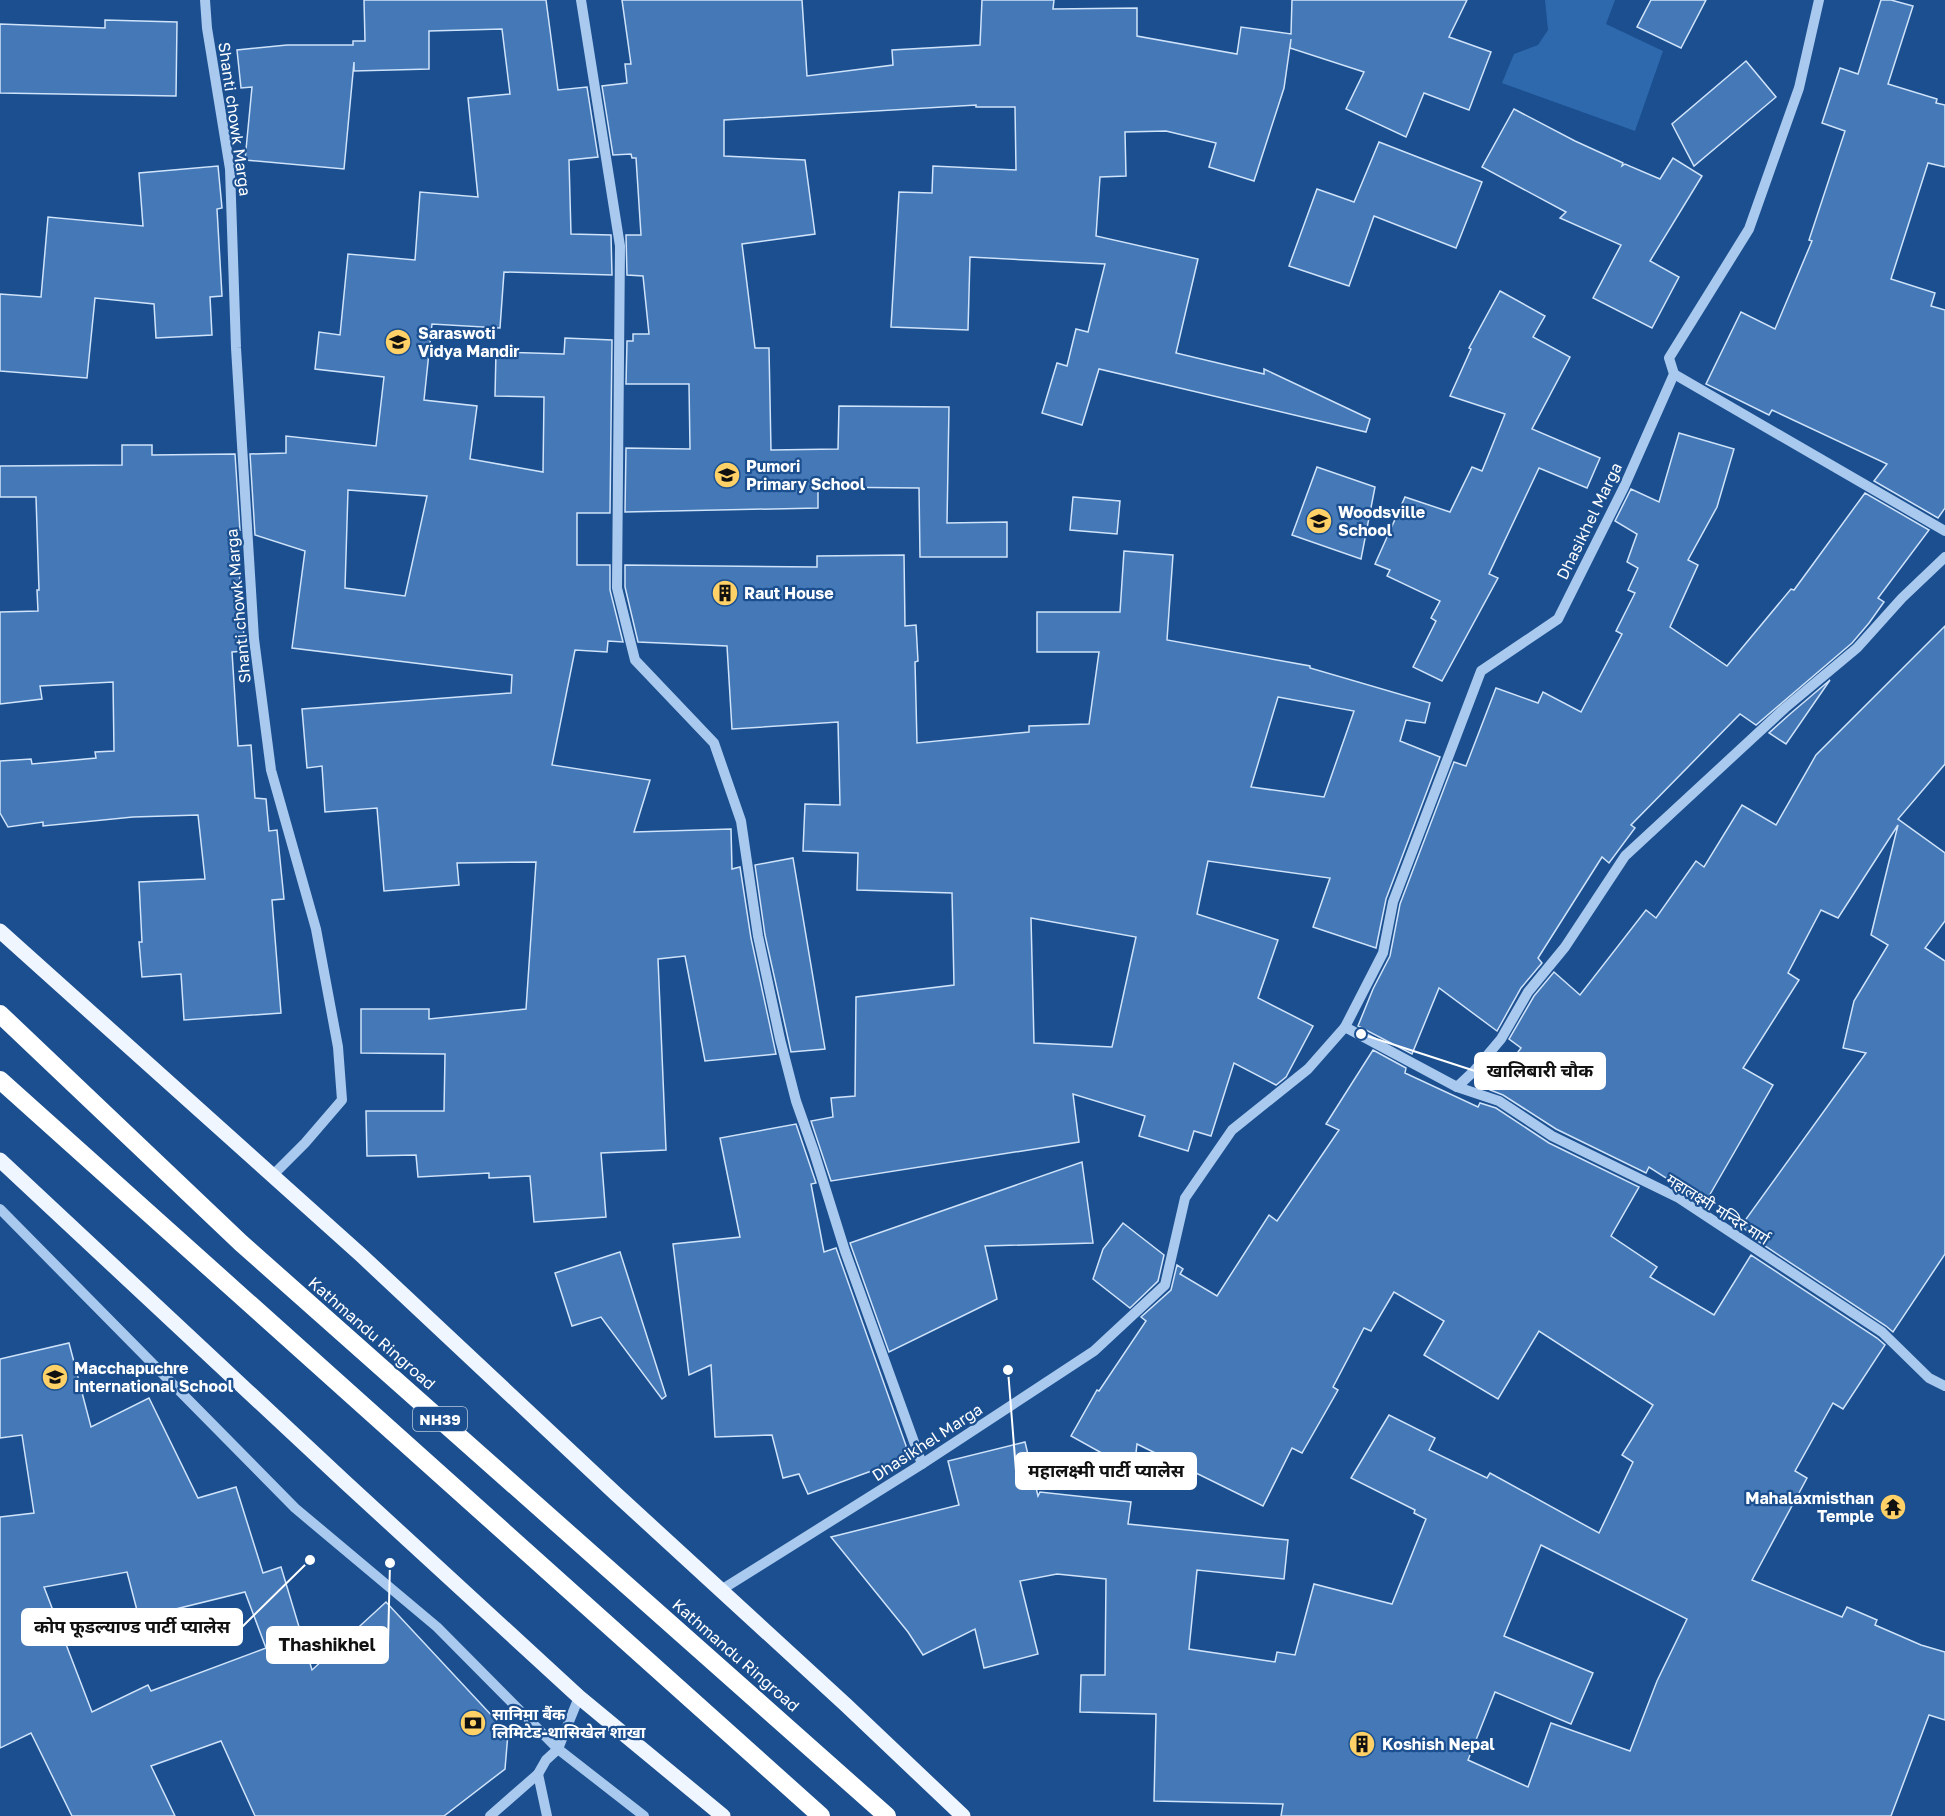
<svg xmlns="http://www.w3.org/2000/svg" width="1945" height="1816" viewBox="0 0 1945 1816" font-family="'Golos Text','Noto Sans Devanagari',sans-serif">
  <style>
    .green { fill: #2e69ad }
    .building { fill: #4478b7; stroke: #cfe3fa; stroke-width: 1.5; fill-rule: evenodd }
    .lines { fill: none; stroke-linecap: round; stroke-linejoin: round }
    .minor { stroke: #a9c9ee; stroke-width: 10 }
    .major { stroke: #f0f6ff; stroke-width: 15 }
    .highway { stroke: #fff; stroke-width: 18 }
    .labels { text-anchor: middle; dominant-baseline: central; stroke-width: 4.5; stroke-linejoin: round; paint-order: stroke }
    .shield { fill: #1b4f8f; stroke: #bbcadd; stroke-width: 1.5 }
    .shield-label { font-size: 15px; font-weight: bold; fill: #fff }
    .street-label { font-size: 16px; fill: #fff; stroke: #1b4f8f }
    .poi-label { font-size: 16px; font-weight: bold; fill: #fff; stroke: #1b4f8f; text-anchor: start }
    .leader { fill: none; stroke: #fff; stroke-width: 2 }
    .callout-dot { fill: #fff; stroke: #1b4f8f; stroke-width: 2 }
    .callout { fill: #fff; stroke: #fff; stroke-width: 2 }
    .callout-label { font-size: 18px; text-anchor: middle; font-weight: bold; fill: #111 }
  </style>
  <rect width="100%" height="100%" fill="#1b4f8f"/>
  <path class="green" d="M1545,0H1615L1606,24L1663,51L1635,131L1502,83L1514,54L1538,45L1548,30Z"/>
  <g class="building">
    <path d="M364,0H546L558,90L587,87L598,157L569,160L571,234L611,235L612,275L504,272L500,328L432,324L424,400L477,406L470,459L543,472L544,397L495,396L496,352L564,354L565,338L612,340L610,513H577V565H610V590L623,642L608,641L607,652L575,650L552,765L650,780L634,832L731,829L732,869L740,867L751,938L776,1054L705,1061L685,956L658,959L666,1150L601,1153L606,1217L534,1222L530,1176L489,1178V1173L418,1177L416,1155L367,1156L366,1111H444L445,1054L361,1053V1009H429V1019L526,1009L536,862L457,863L459,885L384,891L377,808L325,812L322,766L307,768L302,709L511,693L512,675L292,648L305,551L255,535L250,454L286,453V436L376,446L384,377L315,369L319,332L340,335L348,254L415,260L420,192L478,197L468,98L510,94L502,29L429,31V69L354,71V62L344,169L245,160L252,87L241,88L237,50L287,45H353V41H365ZM348,490L427,496L405,596L345,588Z"/>
    <path d="M622,0H802L807,76L893,65L892,50L980,45L982,0H1054L1053,9L1137,8V36L1237,54L1241,27L1291,34L1292,0H1467L1449,37L1491,52L1469,110L1424,93L1406,137L1346,109L1364,72L1290,48L1291,39L1284,88L1254,181L1209,167L1216,143L1166,131L1125,132L1126,176L1100,177L1096,236L1198,259L1176,353L1264,374V369L1370,419L1366,432L1099,369L1082,425L1042,413L1057,363L1067,366L1076,329L1088,332L1105,264L970,257L968,330L891,327L899,192L932,193L933,166L1016,170L1015,107H976V105L724,120V156L805,160L815,234L742,244L755,348H769L771,450L838,449L839,406L949,407L947,523L1007,522V557H920L919,488L818,487V508L625,512L626,448L690,449L689,384H626L627,341H633V334H649L643,276L627,275L626,235H641L636,158H632L631,154L613,155L602,86L627,83L625,64H631Z"/>
    <path d="M1651,0H1706L1681,48L1637,27Z"/>
    <path d="M1881,0H1891L1913,6L1888,84L1937,99L1936,103L1945,105V167L1928,163L1891,279L1935,293L1931,306L1945,310V508L1938,518L1874,481L1887,464L1772,410L1769,415L1706,384L1741,312L1775,329L1812,241L1809,240L1845,131L1822,123L1840,68L1858,74Z"/>
    <path d="M105,20L177,22L176,96L0,93V24L105,28Z"/>
    <path d="M1746,61L1776,97L1694,166L1672,124Z"/>
    <path d="M1514,109L1575,141L1623,163L1622,166L1625,164L1660,179L1673,158L1702,176L1650,261L1679,277L1652,328L1593,298L1621,245L1560,218L1566,212L1482,167Z"/>
    <path d="M1379,142L1482,182L1456,248L1374,216L1349,286L1289,266L1317,189L1354,202Z"/>
    <path d="M218,166L222,208L217,209L222,296L210,297L212,335L156,338L154,304L95,298L87,378L0,371V294L41,297L48,217L143,226L139,173Z"/>
    <path d="M1500,291L1545,316L1533,337L1570,357L1532,429L1600,458L1587,488L1539,468L1489,574L1498,578L1442,681L1413,667L1436,621L1431,618L1440,601L1387,576L1390,570L1375,564L1405,497L1450,512L1472,467L1482,471L1505,414L1450,396L1471,349L1469,348Z"/>
    <path d="M1679,433L1734,449L1717,507L1688,560L1698,565L1670,627L1727,666L1791,589L1794,590L1865,493L1929,530L1878,598L1884,602L1869,623L1852,643L1756,725L1740,714L1631,825L1635,828L1609,863L1602,857L1538,958L1542,963L1521,988L1497,1031L1439,988L1412,1054L1358,1026L1373,989L1390,956L1400,904L1454,762L1466,766L1496,688L1538,703L1543,692L1581,712L1622,634L1616,631L1635,593L1628,590L1638,568L1627,562L1637,534L1615,521L1631,489L1659,502Z"/>
    <path d="M122,445H152V455L235,454L240,530L236,529L245,651L232,652L238,746L251,745L255,798L266,799L269,831L277,830L284,899L272,900L281,1013L184,1020L181,974L142,977L139,942H142L139,882L205,879L198,815L133,817L43,826V822L8,827L0,813V761L31,759L32,764L96,758L95,752L114,751L113,682L40,686L42,699L0,704V612L38,611L37,590H39L36,497H0V466L122,465Z"/>
    <path d="M1317,467L1375,487L1361,559L1292,535Z"/>
    <path d="M1073,497L1120,501L1117,534L1070,530Z"/>
    <path d="M1124,551L1173,555L1167,640L1310,666V668L1430,703L1425,723L1406,720L1400,741L1440,757L1386,899L1376,948L1313,927L1330,878L1208,861L1197,914L1278,940L1258,998L1313,1026L1286,1077L1276,1085L1234,1063L1211,1136L1194,1131L1188,1151L1139,1136L1145,1116L1073,1094L1079,1142L831,1181L811,1121L833,1117L831,1098L855,1096L856,997L954,985L952,893L857,890L858,853L803,851L805,804L840,805L838,722L732,729L727,646L638,642L625,587V565L817,567V556L904,555L905,626L916,625L918,661L915,662L917,743L1029,732V726L1089,724L1099,652H1037V612H1120ZM1278,697L1354,711L1324,797L1251,787ZM1031,918L1136,937L1112,1047L1034,1043Z"/>
    <path d="M1945,626V764L1898,819L1945,853V921L1925,948L1945,961V1254L1893,1332L1886,1326L1759,1242L1760,1241L1741,1226L1866,1053L1843,1048L1854,1001L1888,945L1871,935L1898,825L1838,918L1821,910L1788,973L1799,980L1743,1068L1773,1085L1705,1203L1649,1167L1646,1173L1556,1129L1503,1095L1490,1090L1521,1048L1509,1039L1534,996L1554,972L1580,995L1646,910L1656,918L1696,861L1704,867L1742,805L1776,825L1816,755Z"/>
    <path d="M1830,680L1786,744L1769,733L1790,714Z"/>
    <path d="M793,858L825,1049L791,1052L765,935L755,865Z"/>
    <path d="M1373,1050L1406,1068L1405,1073L1478,1107L1480,1103L1496,1108L1549,1143L1639,1187L1611,1236L1657,1267L1650,1277L1714,1315L1751,1255L1877,1338L1885,1345L1843,1409L1833,1403L1795,1471L1807,1478L1752,1580L1842,1617L1847,1607L1877,1620L1875,1625L1921,1645L1945,1652V1720L1929,1715L1891,1816H1281L1283,1804L1154,1801L1156,1714L1080,1712L1081,1675H1105L1106,1579L1057,1574L1020,1581L1038,1654L984,1668L975,1629L923,1655L908,1632L831,1537L959,1505L948,1461L1025,1442L1038,1496L1040,1492L1131,1502L1128,1524L1288,1540L1284,1579L1197,1570L1189,1649L1275,1662L1277,1652L1295,1655L1314,1584L1392,1604L1426,1519L1414,1513L1415,1510L1351,1478L1389,1415L1435,1438L1429,1450L1487,1478L1490,1473L1599,1533L1633,1462L1622,1455L1653,1405L1539,1331L1498,1399L1424,1355L1444,1321L1394,1292L1371,1331L1364,1328L1333,1387L1338,1390L1302,1453L1292,1448L1263,1506L1137,1444L1134,1471L1071,1436L1097,1390L1099,1391L1146,1321L1141,1317L1171,1290L1177,1265L1183,1269L1180,1274L1217,1296L1269,1215L1277,1221L1339,1130L1326,1124ZM1541,1545L1687,1619L1657,1681L1630,1751L1551,1723L1528,1787L1468,1760L1495,1692L1571,1724L1593,1673L1504,1636Z"/>
    <path d="M796,1124L816,1183L811,1184L824,1252L836,1248L910,1457L808,1494L799,1474L783,1478L772,1435L715,1437L711,1365L689,1375L673,1244L740,1237L720,1138Z"/>
    <path d="M1082,1162L1093,1243L985,1246L997,1299L889,1352L850,1243Z"/>
    <path d="M1123,1223L1164,1255L1158,1281L1130,1308L1093,1279L1103,1249Z"/>
    <path d="M620,1252L666,1396L662,1399L601,1317L572,1326L555,1273Z"/>
    <path d="M69,1343L91,1427L149,1398L198,1498L236,1487L263,1573L281,1567L312,1670L386,1602L508,1733L505,1769L444,1816H255L221,1741L151,1766L175,1816H72L31,1733L0,1748V1517L34,1513L22,1435L0,1438V1359ZM127,1572L139,1618L245,1592L266,1648L151,1691L148,1685L92,1712L44,1587Z"/>
  </g>
  <g class="lines">
    <g class="minor">
      <path d="M205,0L207,28L230,169L236,348L254,639L271,770L316,929L338,1047L342,1100L305,1143L272,1176"/>
      <path d="M581,0L620,246L617,588L635,660L714,743L741,821L758,936L780,1039L796,1101L814,1152L845,1251L922,1464"/>
      <path d="M1674,374L1945,531"/>
      <path d="M1345,1027L1383,953L1393,902L1481,671L1558,619L1624,487L1674,374L1669,358L1749,229L1799,88L1819,0"/>
      <path d="M1457,1087L1499,1101L1552,1136L1679,1198L1882,1332L1929,1378L1945,1386"/>
      <path d="M0,1209L295,1508L437,1627L558,1749L644,1816"/>
      <path d="M721,1590L922,1464L1094,1351L1165,1285L1185,1198L1232,1130L1308,1069L1345,1027L1457,1087L1474,1071L1501,1039L1528,992L1565,947L1625,856L1785,708L1857,648L1902,598L1945,557"/>
      <path d="M538,1774L547,1816"/>
      <path d="M490,1816L538,1774L546,1760L558,1749L579,1697"/>
    </g>
    <g class="major">
      <path d="M0,931L361,1255L616,1494L846,1705L963,1816"/>
      <path d="M0,1160L345,1482L579,1697L723,1816"/>
    </g>
    <g class="highway">
      <path d="M0,1014L241,1243L887,1816"/>
      <path d="M0,1080L821,1816"/>
    </g>
  </g>
  <defs>
    <symbol id="school-disc" viewBox="-11 -11 22 22"><circle r="9.5" fill="#ffd166" stroke="#1b4f8f"/><path d="M0-5L7-2L0 1L-7-2ZM-4 1L0 2.5L4 1V4Q0 6-4 4Z" fill="#111"/></symbol>
    <symbol id="building-disc" viewBox="-11 -11 22 22"><circle r="9.5" fill="#ffd166" stroke="#1b4f8f"/><path d="M-4-6H4V6H1V3H-1V6H-4ZM-2.5-4.3h1.7v1.8h-1.7ZM.8-4.3h1.7v1.8H.8ZM-2.5-1h1.7V.8h-1.7ZM.8-1h1.7V.8H.8Z" fill="#111"/></symbol>
    <symbol id="temple-disc" viewBox="-11 -11 22 22"><circle r="9.5" fill="#ffd166" stroke="#1b4f8f"/><path d="M0-6L5-2H3V0L6.5 2.5H4V6H1.5V3h-3V6H-4V2.5H-6.5L-3 0V-2H-5Z" fill="#111"/></symbol>
    <symbol id="bank-disc" viewBox="-11 -11 22 22"><circle r="9.5" fill="#ffd166" stroke="#1b4f8f"/><path d="M-6-4H6V4H-6ZM0-2.3a2.3 2.3 0 1 0 0 4.6a2.3 2.3 0 1 0 0-4.6Z" fill="#111"/></symbol>
  </defs>
  <g fill-rule="evenodd">
    <use href="#school-disc" x="383" y="327" width="30" height="30"/>
    <use href="#school-disc" x="712" y="460" width="30" height="30"/>
    <use href="#school-disc" x="1304" y="506" width="30" height="30"/>
    <use href="#building-disc" x="710" y="578" width="30" height="30"/>
    <use href="#school-disc" x="40" y="1362" width="30" height="30"/>
    <use href="#temple-disc" x="1878" y="1492" width="30" height="30"/>
    <use href="#bank-disc" x="458" y="1708" width="30" height="30"/>
    <use href="#building-disc" x="1347" y="1729" width="30" height="30"/>
  </g>
  <g class="labels">
    <rect class="shield" x="413" y="1407" width="54" height="24" rx="4.5"/>
    <g class="shield-label">
      <text x="440" y="1419">NH39</text>
    </g>
    <g class="street-label">
      <text transform="translate(235 119) rotate(82)">Shanti chowk Marga</text>
      <text transform="translate(1589 521) rotate(-64)">Dhasikhel Marga</text>
      <text transform="translate(238 606) rotate(-95)">Shanti chowk Marga</text>
      <text transform="translate(1718 1209) rotate(32)">महालक्ष्मी मन्दिर मार्ग</text>
      <text transform="translate(372 1333) rotate(41)">Kathmandu Ringroad</text>
      <text transform="translate(927 1442) rotate(-33)">Dhasikhel Marga</text>
      <text transform="translate(736 1655) rotate(41)">Kathmandu Ringroad</text>
    </g>
    <g class="poi-label">
      <text x="418" y="333">Saraswoti<tspan x="418" dy="18">Vidya Mandir</tspan></text>
      <text x="746" y="466">Pumori<tspan x="746" dy="18">Primary School</tspan></text>
      <text x="1338" y="512">Woodsville<tspan x="1338" dy="18">School</tspan></text>
      <text x="744" y="593">Raut House</text>
      <text x="74" y="1368">Macchapuchre<tspan x="74" dy="18">International School</tspan></text>
      <text x="1874" y="1498" text-anchor="end">Mahalaxmisthan<tspan x="1874" dy="18">Temple</tspan></text>
      <text x="492" y="1714">सानिमा बैंक<tspan x="492" dy="18">लिमिटेड-थासिखेल शाखा</tspan></text>
      <text x="1382" y="1744">Koshish Nepal</text>
    </g>
  </g>
  <path class="leader" d="M1361 1034L1475 1071M1008 1370L1016 1471M310 1560L242 1627M390 1563L388 1645"/>
  <g class="callout-dot">
    <circle cx="1361" cy="1034" r="6"/>
    <circle cx="1008" cy="1370" r="6"/>
    <circle cx="310" cy="1560" r="6"/>
    <circle cx="390" cy="1563" r="6"/>
  </g>
  <g class="callout">
    <rect x="1475" y="1053" width="130" height="36" rx="6"/>
    <rect x="1016" y="1453" width="180" height="36" rx="6"/>
    <rect x="22" y="1609" width="220" height="36" rx="6"/>
    <rect x="267" y="1627" width="121" height="36" rx="6"/>
  </g>
  <g class="callout-label">
    <text x="1540" y="1077">खालिबारी चौक</text>
    <text x="1106" y="1477">महालक्ष्मी पार्टी प्यालेस</text>
    <text x="132" y="1633">कोप फूडल्याण्ड पार्टी प्यालेस</text>
    <text x="327" y="1651">Thashikhel</text>
  </g>
</svg>
